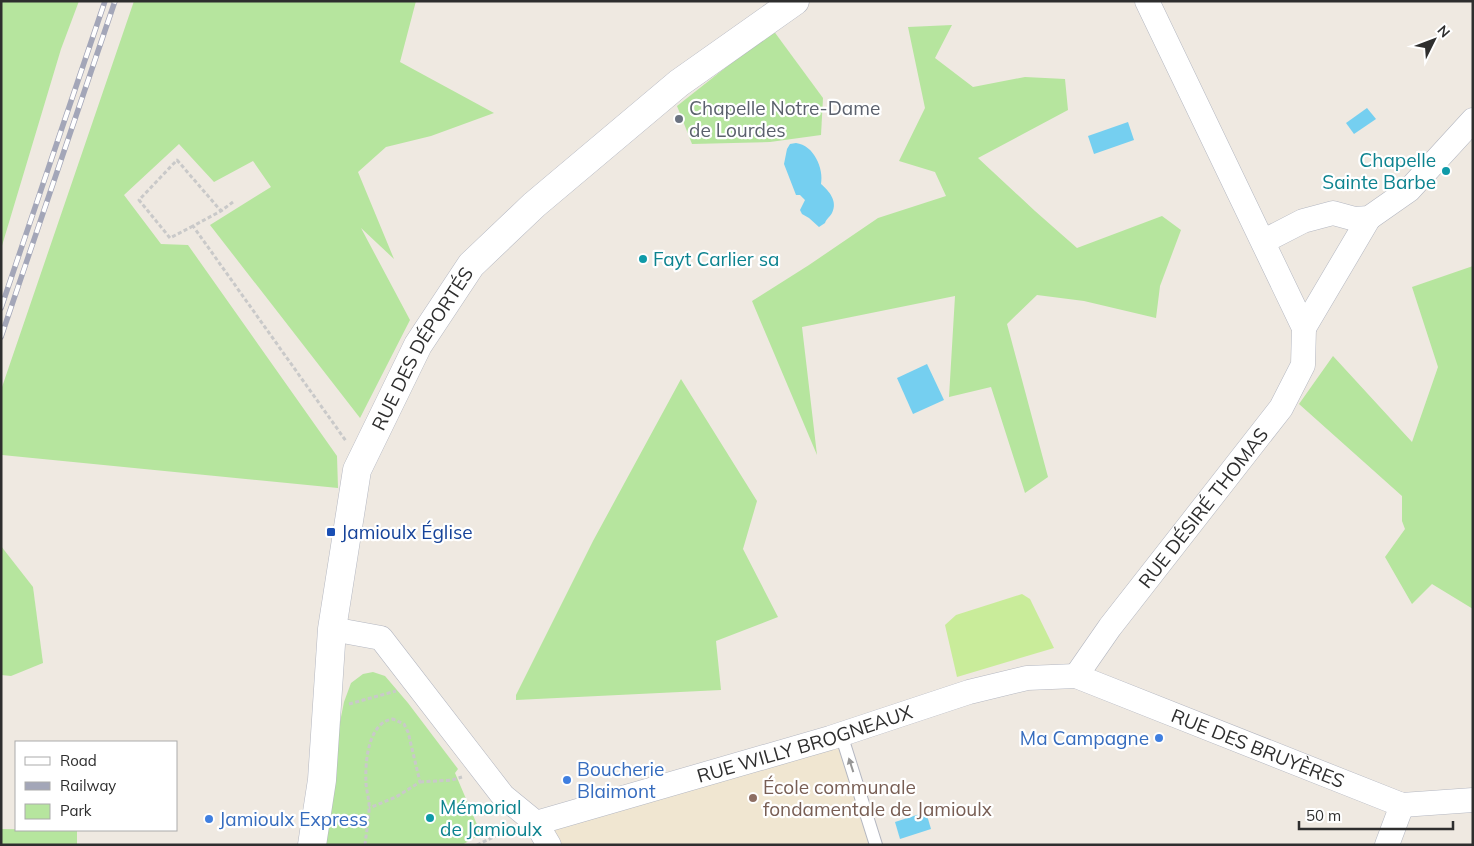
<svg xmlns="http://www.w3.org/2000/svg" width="1474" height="846" viewBox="0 0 1474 846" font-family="Mulish,sans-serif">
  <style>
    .education { fill: #f0e6d1 }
    .green { fill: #b6e59e }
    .pitch { fill: #c9ec9a }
    .water { fill: #75cff0 }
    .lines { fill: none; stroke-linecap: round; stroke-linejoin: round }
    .lane-casing { stroke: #b4b7c1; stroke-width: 14 }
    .street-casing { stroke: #b4b7c1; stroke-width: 25 }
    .secondary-casing { stroke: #b4b7c1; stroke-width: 29 }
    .path { stroke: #c9c9c9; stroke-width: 3; stroke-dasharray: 4 2.5; stroke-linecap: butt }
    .lane { stroke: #fff; stroke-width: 12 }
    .street { stroke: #fff; stroke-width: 24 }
    .secondary { stroke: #fff; stroke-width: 28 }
    .rail-casing { stroke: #a3a6b8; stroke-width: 5.5 }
    .rail { stroke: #fff; stroke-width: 4; stroke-dasharray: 11; stroke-linecap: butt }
    .oneway { fill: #969696 }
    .worship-dot { fill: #6b7280; stroke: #fff; stroke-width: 2 }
    .culture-dot { fill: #0f9aa8; stroke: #fff; stroke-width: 2 }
    .transit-dot { fill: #1a4fb4; stroke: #fff; stroke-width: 2 }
    .shop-dot { fill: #3f7fe0; stroke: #fff; stroke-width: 2 }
    .education-dot { fill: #8d6e63; stroke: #fff; stroke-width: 2 }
    .labels { text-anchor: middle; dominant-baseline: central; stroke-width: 4.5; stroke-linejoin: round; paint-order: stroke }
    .worship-label { font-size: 19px; fill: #5b616d; stroke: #fff; text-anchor: start }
    .culture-label { font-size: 19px; fill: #0d838f; stroke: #fff; text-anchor: start }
    .street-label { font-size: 19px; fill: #2e2e2e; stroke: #fff }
    .transit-label { font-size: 19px; fill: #164399; stroke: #fff; text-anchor: start }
    .shop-label { font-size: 19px; fill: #366cbe; stroke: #fff; text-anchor: start }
    .education-label { font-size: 19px; fill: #785e54; stroke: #fff; text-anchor: start }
  </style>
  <rect width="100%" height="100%" fill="#efe9e1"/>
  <path class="education" d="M841,740L873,845H559L550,828Z"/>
  <g class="green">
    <path d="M1,1H79L61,49L1,249Z"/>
    <path d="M134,1H416L400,62L494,113L431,136L386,147L358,172L394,259L361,228L410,320L360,418L210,225L271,187L253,161L214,182L179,144L124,195L161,244L188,245L337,456L338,488L2,455L1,456V390Z"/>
    <path d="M952,25L935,58L973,87L1025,77L1065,79L1068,110L978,158L1035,211L1077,248L1162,216L1181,230L1160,286L1156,318L1084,301L1037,295L1007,324L1048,477L1025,493L991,387L949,397L955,296L802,327L817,455L752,301L809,265L878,218L946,196L935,172L899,161L925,108L908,27Z"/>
    <path d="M773,30L823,98L821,135L770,142L692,144L677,106Z"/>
    <path d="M1473,266V609L1432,584L1412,604L1385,557L1405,529L1402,521V496L1299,404L1333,356L1412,442L1438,367L1412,287Z"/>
    <path d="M681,379L757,501L743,549L778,617L716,641L721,690L516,700V695L593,541Z"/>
    <path d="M1,546L33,587L43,663L11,676L1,675Z"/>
    <path d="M373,672L385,676L408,703L458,769L455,773L481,834L462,845H324L334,752L344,702L351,683L363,674Z"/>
    <path d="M1,829L77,830V845H1Z"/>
  </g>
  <path class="pitch" d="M1022,594L1030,599L1054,648L957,677L945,625L956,615Z"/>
  <g class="water">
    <path d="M1367,108L1376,119L1354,134L1346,123Z"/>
    <path d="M1128,122L1134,140L1094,154L1088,136Z"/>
    <path d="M796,143C814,145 824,169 821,184C829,191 838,201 832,213C829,218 827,218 825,223L819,227L809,218L802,214L800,210L805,200L800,195H796L784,164L787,149L790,144Z"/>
    <path d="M927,364L944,400L913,414L897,378Z"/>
    <path d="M926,812L931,829L900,839L895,822Z"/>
  </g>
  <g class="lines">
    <defs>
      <path id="lane" d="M841,734L876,845"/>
      <g id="street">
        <path d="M1264,241L1303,221L1333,213L1355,219L1369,218L1409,190L1473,120"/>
        <path d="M1304,328L1369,218"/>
        <path id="s1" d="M332,629L381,638L503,796L536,823L830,738L969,692L1027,678L1076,676L1402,805L1473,800"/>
        <path id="s2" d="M1076,676L1110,627L1281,408L1303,365L1304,328L1147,1"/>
        <path d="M536,823L549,845"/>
        <path d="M1387,845L1402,805"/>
      </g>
      <g id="secondary">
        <path id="s3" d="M312,845L322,780L332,629L357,470L418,345L471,265L534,205L679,83L795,1"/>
      </g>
    </defs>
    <use href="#lane" class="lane-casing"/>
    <use href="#street" class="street-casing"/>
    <use href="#secondary" class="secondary-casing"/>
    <g class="path">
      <path d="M233,202L221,211L193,226L346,441"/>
      <path d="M193,226L170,238L139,200L177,160L221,211"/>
      <path d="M349,704L396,691"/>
      <path d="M420,782L452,780L462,777"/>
      <path d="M365,845C366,833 369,821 369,809C370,800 366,791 366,782C365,762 368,722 393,719L404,724L408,732L420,782L396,797L369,808"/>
      <path d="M477,845L510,829"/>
    </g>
    <use href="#lane" class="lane"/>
    <use href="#street" class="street"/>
    <use href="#secondary" class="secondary"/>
    <defs>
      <g id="rail">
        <path d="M1,308L105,1"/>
        <path d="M1,337L115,1"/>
      </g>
    </defs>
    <use href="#rail" class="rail-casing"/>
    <use href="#rail" class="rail"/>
  </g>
  <defs><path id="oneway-solid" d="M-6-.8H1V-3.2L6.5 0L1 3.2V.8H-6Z" transform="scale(1.25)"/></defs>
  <use class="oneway" href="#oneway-solid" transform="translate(851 765) rotate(-108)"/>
  <circle class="worship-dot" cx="679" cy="119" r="5"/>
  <g class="culture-dot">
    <circle cx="1446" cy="171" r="5"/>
    <circle cx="643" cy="259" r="5"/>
    <circle cx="430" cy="818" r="5"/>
  </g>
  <rect class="transit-dot" x="326" y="527" width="10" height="10" rx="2.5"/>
  <g class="shop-dot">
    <circle cx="1159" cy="738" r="5"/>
    <circle cx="567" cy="780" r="5"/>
    <circle cx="209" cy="819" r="5"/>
  </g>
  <circle class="education-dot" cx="753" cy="798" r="5"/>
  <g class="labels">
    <g class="worship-label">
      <text x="689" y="108">Chapelle Notre-Dame<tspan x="689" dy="22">de Lourdes</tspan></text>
    </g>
    <g class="culture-label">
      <text x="1436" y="160" text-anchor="end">Chapelle<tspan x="1436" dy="22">Sainte Barbe</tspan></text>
      <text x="653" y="259">Fayt Carlier sa</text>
      <text x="440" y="807">Mémorial<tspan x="440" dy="22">de Jamioulx</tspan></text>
    </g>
    <g class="street-label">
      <text stroke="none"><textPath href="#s3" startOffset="516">RUE DES DÉPORTÉS</textPath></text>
      <text stroke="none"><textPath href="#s2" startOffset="211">RUE DÉSIRÉ THOMAS</textPath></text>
      <text stroke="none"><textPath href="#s1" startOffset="572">RUE WILLY BROGNEAUX</textPath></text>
      <text stroke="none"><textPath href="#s1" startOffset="1049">RUE DES BRUYÈRES</textPath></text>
    </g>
    <g class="transit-label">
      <text x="341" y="532">Jamioulx Église</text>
    </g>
    <g class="shop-label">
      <text x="1149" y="738" text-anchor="end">Ma Campagne</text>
      <text x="577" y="769">Boucherie<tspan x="577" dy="22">Blaimont</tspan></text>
      <text x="219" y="819">Jamioulx Express</text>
    </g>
    <g class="education-label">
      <text x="763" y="787">École communale<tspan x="763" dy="22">fondamentale de Jamioulx</tspan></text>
    </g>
  </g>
  <rect width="1474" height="846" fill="none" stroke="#2e2e2e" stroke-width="5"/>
  <rect x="15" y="741" width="162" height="90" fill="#ffffff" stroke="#ababab"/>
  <rect x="25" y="757" width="25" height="8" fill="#ffffff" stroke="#ababab"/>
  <text x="60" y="766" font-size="15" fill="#2e2e2e">Road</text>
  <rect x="25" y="782" width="25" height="8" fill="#a3a6b8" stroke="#ababab"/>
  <text x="60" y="791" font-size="15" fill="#2e2e2e">Railway</text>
  <rect x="25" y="804" width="25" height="15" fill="#b6e59e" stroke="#ababab"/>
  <text x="60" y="816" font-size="15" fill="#2e2e2e">Park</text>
  <g transform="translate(1434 40) rotate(48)" stroke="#ffffff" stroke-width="4" paint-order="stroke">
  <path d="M0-4L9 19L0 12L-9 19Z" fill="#2e2e2e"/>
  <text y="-8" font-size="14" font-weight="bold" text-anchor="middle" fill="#2e2e2e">N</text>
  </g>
  <path d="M1299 821v8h154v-8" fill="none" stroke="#2e2e2e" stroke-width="2.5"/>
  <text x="1306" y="821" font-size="15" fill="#2e2e2e" stroke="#ffffff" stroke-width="4" paint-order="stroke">50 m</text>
</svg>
